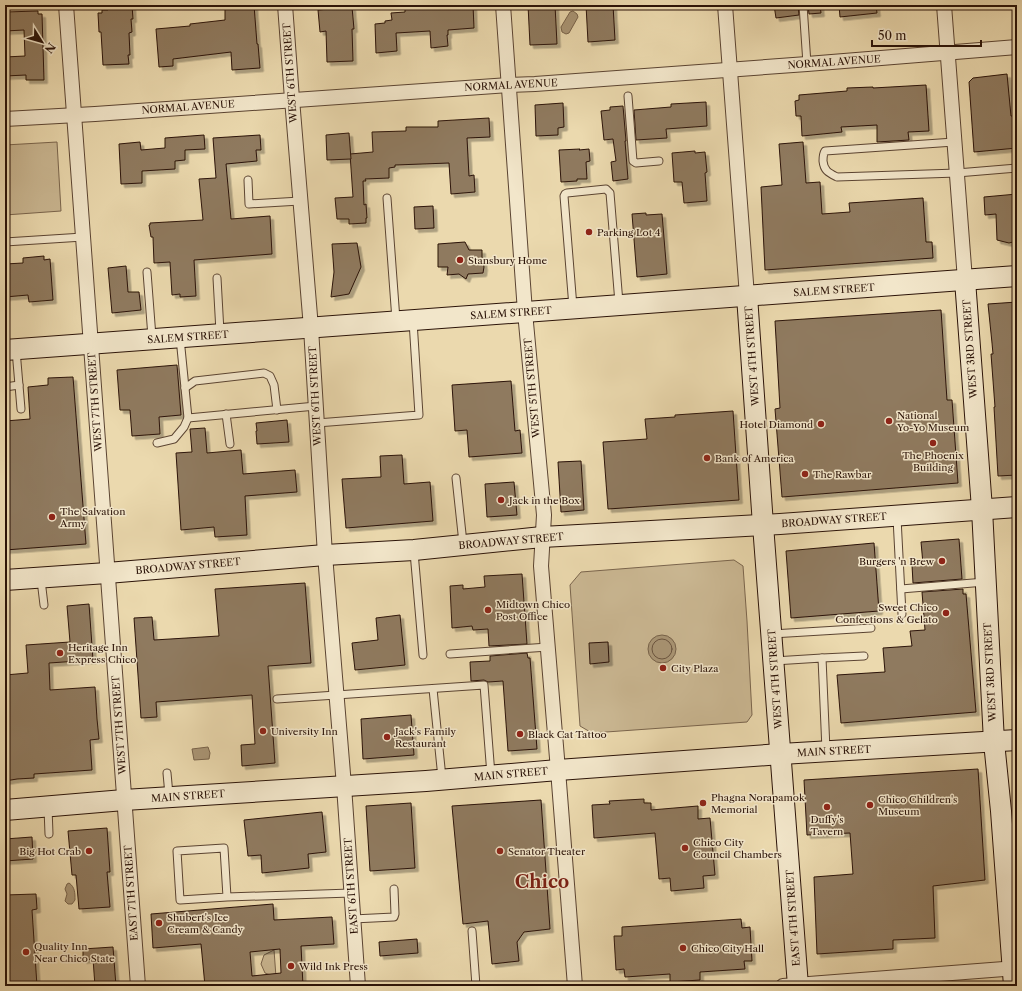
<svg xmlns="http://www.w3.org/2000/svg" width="1022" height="991" viewBox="0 0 1022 991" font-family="'Libre Caslon Text',serif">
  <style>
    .green { fill: #cab792; stroke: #7a654d }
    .water { fill: #aa9676; stroke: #77624a }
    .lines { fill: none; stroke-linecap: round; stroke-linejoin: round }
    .shore { stroke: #6a543f; stroke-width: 1 }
    .building { fill: #8f7a5e; stroke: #2b1308; fill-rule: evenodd; filter: url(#shadow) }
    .lane-casing { stroke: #5b4432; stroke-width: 9 }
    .street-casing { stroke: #5b4432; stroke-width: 16 }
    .secondary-casing { stroke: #2b1308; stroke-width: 22 }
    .lane { stroke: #f2e6ca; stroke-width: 7 }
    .street { stroke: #f2e6ca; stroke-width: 14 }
    .secondary { stroke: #f2e6ca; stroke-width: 20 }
    .poi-dot { fill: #8f2418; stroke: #f2e6ca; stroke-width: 1.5 }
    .labels { text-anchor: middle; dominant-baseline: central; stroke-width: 3; stroke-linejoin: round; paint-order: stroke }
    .street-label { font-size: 10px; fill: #2b1308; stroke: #f2e6ca }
    .poi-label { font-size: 10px; fill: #2b1308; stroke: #f2e6ca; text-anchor: start }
    .town-label { font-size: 18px; font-weight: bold; fill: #7a1f14; stroke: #f2e6ca }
  </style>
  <defs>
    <filter id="shadow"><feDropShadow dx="3.5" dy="3.5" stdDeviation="0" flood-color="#0004"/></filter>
  </defs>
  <rect width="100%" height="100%" fill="#ebd9ae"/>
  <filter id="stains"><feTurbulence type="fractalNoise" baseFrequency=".005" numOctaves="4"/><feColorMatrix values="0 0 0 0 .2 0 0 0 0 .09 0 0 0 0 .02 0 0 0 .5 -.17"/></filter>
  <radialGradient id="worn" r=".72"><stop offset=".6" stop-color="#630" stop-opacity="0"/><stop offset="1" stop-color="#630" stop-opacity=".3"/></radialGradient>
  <g class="green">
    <path d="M57,142L61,211L5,215V145Z"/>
    <path d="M734,560L743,566L747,621L752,715L747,722L592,733L580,726L570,585L581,572Z"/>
    <path d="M274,950L276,977L265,973L261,964L264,955Z"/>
  </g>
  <g class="water">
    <path d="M573,11L577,14L578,17L569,33L566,34L562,32L561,27L570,12Z"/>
    <circle cx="662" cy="649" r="14"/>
    <path d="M208,747L210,753L209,759L194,760L192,749Z"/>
    <path d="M69,883C75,887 75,893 75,900L72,904H68L65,901L67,894L65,889L67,884Z"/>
  </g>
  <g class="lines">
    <circle class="shore" cx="662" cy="649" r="10"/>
  </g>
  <g class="building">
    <path d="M132,5L133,19H131L132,32L129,33L130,55H128L129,64L103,65L101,32H99L98,13H102V10H108V7Z"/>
    <path d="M225,5H254L257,44H258L260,68L232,70L231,52L173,59V66L159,67L156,29L190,26V24L225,20Z"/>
    <path d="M434,5H473L474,28L448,30V35H447L448,46L431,48L430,31L396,33L397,51L376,53L375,24L385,23V21L392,20L391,13L405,12V9L434,8Z"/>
    <path d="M528,5H555L557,44L530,45Z"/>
    <path d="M586,5H613L615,40L588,42Z"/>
    <path d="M774,5H798L799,15L776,18Z"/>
    <path d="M808,5H820L821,13L809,14Z"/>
    <path d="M839,5H876L877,13L840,17Z"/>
    <path d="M352,7L354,29H352L353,61L327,62L326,31L320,32L318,10Z"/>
    <path d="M38,11V14H42L44,80H26V75L5,76V57L25,56L24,30L5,31V12Z"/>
    <path d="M1007,74L1011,116H1017V148L974,152L969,82L973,78Z"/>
    <path d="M926,85L929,131L908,132L909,140L877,142V125L841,127L842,132L802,136L801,116H796L795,101L799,100V95L847,91V88L873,87V88Z"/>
    <path d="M706,102L707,126L666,129L667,138L636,140L634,110L671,107V104Z"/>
    <path d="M563,103L564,127L558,128V135L536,136L535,105Z"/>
    <path d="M623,106L626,141H625L628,179L613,181L611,162L616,161L613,139L604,140L601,111L610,110V107Z"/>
    <path d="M489,118L490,137L467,138L469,176L474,175L475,192L451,194L449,163L395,165V167L389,168V178L365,179L366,181H363L364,205L366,204L367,218H366V223L349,224V219H337L335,198L353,197L350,154L373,152L372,132L406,131V127H438V121Z"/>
    <path d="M349,133L351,159L327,160L326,135Z"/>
    <path d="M204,135L205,149L185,150V160L175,161V169L142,171V183L121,184L119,144L140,142L141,150L165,148V138Z"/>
    <path d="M260,135L261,150H256L257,161L226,164L231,219L270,216L272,254L194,260L196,296L180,297V294L172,295L170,262L154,263L153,237H151L149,225H150V223L203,220L199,179L216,178L213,138Z"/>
    <path d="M803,142L806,183L820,182L822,214L850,212L849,203L923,198L926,242H932L933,258L765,270L761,187L782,185L779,144Z"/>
    <path d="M580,149L579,150L589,149L590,161L586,162L587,179H577V181L561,182L559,150Z"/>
    <path d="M695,151V153L705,152L707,172L705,173L707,201L684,203L682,182H674L672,153Z"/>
    <path d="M1017,194V241L1009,243L997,240L996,214L985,215L984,197Z"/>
    <path d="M433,206L434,228L415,229L414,207Z"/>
    <path d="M646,213V215L662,214L667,274L637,277L632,214Z"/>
    <path d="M465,242L469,250H482V259L483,261L484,267L483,273L468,274L466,279L459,274L447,275L448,267H438V244Z"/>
    <path d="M357,243L361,267L349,294L331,297L334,272L332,244Z"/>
    <path d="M44,256V260L50,259L53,300L29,302L28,295L5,297V264L23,263V258Z"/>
    <path d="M126,266L128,292H139L141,310L112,313L108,268Z"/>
    <path d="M1017,302V475L998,476L994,407H995L991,354H993L992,343L988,304Z"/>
    <path d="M941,310L947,400H952L958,483L782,497L775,409L780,408L775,321Z"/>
    <path d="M177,365L181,415L159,417L160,434L132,436L130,410H120L117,370Z"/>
    <path d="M73,377L86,544L5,550V421L30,419L28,387L48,385V378Z"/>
    <path d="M511,381L515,431L520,430L522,453L469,457L467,430L455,431L452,385Z"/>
    <path d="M733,411L739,500L608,509L603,442L647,439L645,419L675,417V415Z"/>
    <path d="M287,420L289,442L257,444L256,431H257L256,423Z"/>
    <path d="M205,428L207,453L241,450L243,474L295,470L297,492L245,496L247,535L215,537L214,527L181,530L176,453L192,452L190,429Z"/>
    <path d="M402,455L404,484L430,482L433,521L346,528L342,479L381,477L380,456Z"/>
    <path d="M581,461L584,510L561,512L558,462Z"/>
    <path d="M514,482L517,515L487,517L485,484Z"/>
    <path d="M959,539L962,579L913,583L912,565L923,564L921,542Z"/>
    <path d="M874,543L879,611L791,618L786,551Z"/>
    <path d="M522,574L527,644L489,646L488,629L473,630L472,626L452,628L450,586L463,585V589L485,587L484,576Z"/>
    <path d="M305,583L311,663L268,666L275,763L242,766L241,745L255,744L252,695L156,702L157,717L141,718L134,618L152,617L154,640L219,636L215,589Z"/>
    <path d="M963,589V594H966L976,712L841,723L837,675L885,672L883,648L912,646L910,631L925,630L922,592Z"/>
    <path d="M89,604L93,660L49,663L50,690L95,687L97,719L99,739L90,740L92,770L34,774V778L17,779L5,781V675L28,673L26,645L70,642L67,606Z"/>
    <path d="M400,615L405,665L355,670L352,643L378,640L376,618Z"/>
    <path d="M608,642L609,662L590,664L589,643Z"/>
    <path d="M527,653L528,658H530L537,749L508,751L503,681L488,682L484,680L471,681L470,662L490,661V656Z"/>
    <path d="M411,715L414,755L363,759L361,719Z"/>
    <path d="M978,769L985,880L933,886L935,938L893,940V949L817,954L814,877L853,874L850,833L807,835L804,780Z"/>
    <path d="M644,799V803H651V810L698,806V819L710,818L715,875L703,876L704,888L671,891L670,878L659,879L655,833L594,838L592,805L610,804L609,801Z"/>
    <path d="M541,800L550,929L524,932L517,942L519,961L492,964L488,921L463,924L452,806Z"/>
    <path d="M411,803L415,868L370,871L366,806Z"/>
    <path d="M322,812L326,852L308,854L309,868L262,873L261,855L248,856L244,820Z"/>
    <path d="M107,828L110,872H107L110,907L79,909L76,875H72L68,831Z"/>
    <path d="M32,837L33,859L5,861V839Z"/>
    <path d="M36,894L37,909L32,910L37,986H5V895Z"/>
    <path d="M273,904L274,920L332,917L334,944L301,946L303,986H205L201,944L153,948L151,914ZM280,949L281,973L252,976L250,952Z"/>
    <path d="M741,919L742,928L750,927L752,961H744L745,969L700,972V980L670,982V974L625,977L624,969L616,970L614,936H622V927Z"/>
    <path d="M417,939L418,953L380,956L379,942Z"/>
    <path d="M113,947L116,986H95L93,959L83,960V949Z"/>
  </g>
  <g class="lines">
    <defs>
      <g id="lane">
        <path d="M803,5L807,64"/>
        <path d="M628,96L633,161L636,163L659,161"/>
        <path d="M954,142L825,151C823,154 823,157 823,161C824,171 829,173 837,177L957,173L1017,168"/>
        <path d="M248,180L249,204L300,201"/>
        <path d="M387,198L396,320"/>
        <path d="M5,242L83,237"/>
        <path d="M147,272L152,337"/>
        <path d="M217,278L220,332"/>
        <path d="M573,307L564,196L565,194L567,193L606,189L610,193L619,303"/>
        <path d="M180,338L188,418L316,406"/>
        <path d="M16,350L21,409"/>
        <path d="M5,387L19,385"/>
        <path d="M185,388L195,381L264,373L270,376L274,385L277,410"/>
        <path d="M226,414L230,444"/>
        <path d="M317,423L419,415L413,321"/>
        <path d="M157,443L174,439L184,427L188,418"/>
        <path d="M456,478L463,543"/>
        <path d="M897,518L902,614"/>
        <path d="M414,552L423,655"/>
        <path d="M41,580L44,605"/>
        <path d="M901,589L985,582"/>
        <path d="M772,634L871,628"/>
        <path d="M450,654L548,647"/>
        <path d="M822,658L864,656"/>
        <path d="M774,661L822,658L826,750"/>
        <path d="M433,689L442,778"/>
        <path d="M277,699L484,685L491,775"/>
        <path d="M167,773L169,795"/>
        <path d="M48,808L49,834"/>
        <path d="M227,897L180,900L177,851L224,848L227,897L351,893"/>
        <path d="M353,919L394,917L395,914L394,889"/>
        <path d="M472,931L476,986"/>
      </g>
      <g id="street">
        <path d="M66,5L138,986"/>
        <path d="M285,5L292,99L311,328L325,555L344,786L358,986"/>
        <path d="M503,5L525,312L544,515L541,566L558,770L575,986"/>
        <path d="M725,5L747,296"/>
        <path d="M944,5L965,280"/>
        <path d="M5,119L95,114L509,85L535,84L807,64L1017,47"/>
        <path d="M783,986L1017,968"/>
      </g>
      <g id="secondary">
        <path d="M965,280L982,509L994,742L1001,811L1014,986"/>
        <path d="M747,296L763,525L798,986"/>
        <path d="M5,350L1017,276"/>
        <path d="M5,580L107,573L325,555L414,550L542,537L780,524L1017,507"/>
        <path d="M5,810L124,800L426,781L558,770L781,754L1017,740"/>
      </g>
    </defs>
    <use href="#lane" class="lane-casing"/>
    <use href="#street" class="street-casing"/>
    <use href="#secondary" class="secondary-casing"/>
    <use href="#lane" class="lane"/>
    <use href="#street" class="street"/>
    <use href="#secondary" class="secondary"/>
  </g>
  <g class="poi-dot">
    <circle cx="589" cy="232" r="4"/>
    <circle cx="460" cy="260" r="4"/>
    <circle cx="889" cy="421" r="4"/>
    <circle cx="821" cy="424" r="4"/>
    <circle cx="933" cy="443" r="4"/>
    <circle cx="707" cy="458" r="4"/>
    <circle cx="805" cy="474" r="4"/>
    <circle cx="501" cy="500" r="4"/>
    <circle cx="52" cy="517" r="4"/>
    <circle cx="942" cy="561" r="4"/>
    <circle cx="488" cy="610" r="4"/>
    <circle cx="946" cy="613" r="4"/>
    <circle cx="60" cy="653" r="4"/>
    <circle cx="663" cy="668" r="4"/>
    <circle cx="263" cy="731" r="4"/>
    <circle cx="520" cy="734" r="4"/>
    <circle cx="387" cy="737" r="4"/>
    <circle cx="703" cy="803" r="4"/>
    <circle cx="870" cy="805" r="4"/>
    <circle cx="827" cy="807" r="4"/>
    <circle cx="685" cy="848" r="4"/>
    <circle cx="89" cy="851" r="4"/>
    <circle cx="500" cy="851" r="4"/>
    <circle cx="159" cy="923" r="4"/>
    <circle cx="683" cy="948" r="4"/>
    <circle cx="26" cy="952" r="4"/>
    <circle cx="291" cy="966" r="4"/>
  </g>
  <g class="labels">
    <g class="street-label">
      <text transform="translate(834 62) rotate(-4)">NORMAL AVENUE</text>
      <text transform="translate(290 73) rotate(-94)">WEST 6TH STREET</text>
      <text transform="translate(511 85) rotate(-3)">NORMAL AVENUE</text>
      <text transform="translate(188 107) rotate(-4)">NORMAL AVENUE</text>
      <text transform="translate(834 290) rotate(-4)">SALEM STREET</text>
      <text transform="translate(511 313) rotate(-4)">SALEM STREET</text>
      <text transform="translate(188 337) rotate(-4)">SALEM STREET</text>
      <text transform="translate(970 349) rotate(-94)">WEST 3RD STREET</text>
      <text transform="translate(752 356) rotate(-94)">WEST 4TH STREET</text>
      <text transform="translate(532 388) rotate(-95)">WEST 5TH STREET</text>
      <text transform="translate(315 396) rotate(-93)">WEST 6TH STREET</text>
      <text transform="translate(95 402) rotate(-94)">WEST 7TH STREET</text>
      <text transform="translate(834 520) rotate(-4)">BROADWAY STREET</text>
      <text transform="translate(511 541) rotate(-5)">BROADWAY STREET</text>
      <text transform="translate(188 566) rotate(-5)">BROADWAY STREET</text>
      <text transform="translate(990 672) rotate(-93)">WEST 3RD STREET</text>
      <text transform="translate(775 679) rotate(-94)">WEST 4TH STREET</text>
      <text transform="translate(119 725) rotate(-94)">WEST 7TH STREET</text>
      <text transform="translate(834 751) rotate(-3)">MAIN STREET</text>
      <text transform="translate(511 774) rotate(-5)">MAIN STREET</text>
      <text transform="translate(188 796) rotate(-4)">MAIN STREET</text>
      <text transform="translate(351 886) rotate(-94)">EAST 6TH STREET</text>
      <text transform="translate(131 893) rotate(-94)">EAST 7TH STREET</text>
      <text transform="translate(793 918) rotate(-94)">EAST 4TH STREET</text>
    </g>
    <g class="poi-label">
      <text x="597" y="232">Parking Lot 4</text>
      <text x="468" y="260">Stansbury Home</text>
      <text x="897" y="415">National<tspan x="897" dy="12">Yo-Yo Museum</tspan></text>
      <text x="813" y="424" text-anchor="end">Hotel Diamond</text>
      <text x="933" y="455" text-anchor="middle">The Phoenix<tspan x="933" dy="12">Building</tspan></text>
      <text x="715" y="458">Bank of America</text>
      <text x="813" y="474">The Rawbar</text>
      <text x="509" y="500">Jack in the Box</text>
      <text x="60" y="511">The Salvation<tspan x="60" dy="12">Army</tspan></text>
      <text x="934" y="561" text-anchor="end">Burgers 'n Brew</text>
      <text x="496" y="604">Midtown Chico<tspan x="496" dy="12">Post Office</tspan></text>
      <text x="938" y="607" text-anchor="end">Sweet Chico<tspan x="938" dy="12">Confections &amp; Gelato</tspan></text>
      <text x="68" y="647">Heritage Inn<tspan x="68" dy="12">Express Chico</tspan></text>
      <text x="671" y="668">City Plaza</text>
      <text x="271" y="731">University Inn</text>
      <text x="395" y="731">Jack's Family<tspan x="395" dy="12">Restaurant</tspan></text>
      <text x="528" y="734">Black Cat Tattoo</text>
      <text x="711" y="797">Phagna Norapamok<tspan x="711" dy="12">Memorial</tspan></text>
      <text x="878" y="799">Chico Children's<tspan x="878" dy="12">Museum</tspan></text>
      <text x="827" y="819" text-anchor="middle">Duffy's<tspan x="827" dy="12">Tavern</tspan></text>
      <text x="693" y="842">Chico City<tspan x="693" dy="12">Council Chambers</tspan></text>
      <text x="81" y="851" text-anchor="end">Big Hot Crab</text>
      <text x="508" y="851">Senator Theater</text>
      <text x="167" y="917">Shubert's Ice<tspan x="167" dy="12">Cream &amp; Candy</tspan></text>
      <text x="34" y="946">Quality Inn<tspan x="34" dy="12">Near Chico State</tspan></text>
      <text x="691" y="948">Chico City Hall</text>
      <text x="299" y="966">Wild Ink Press</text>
    </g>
    <g class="town-label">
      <text x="542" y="882">Chico</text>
    </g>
  </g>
  <rect width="1022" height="991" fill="none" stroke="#ebd9ae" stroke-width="20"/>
  <rect x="6" y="6" width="1010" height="979" fill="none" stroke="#2b1308" stroke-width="2"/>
  <rect x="10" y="10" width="1002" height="971" fill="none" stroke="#2b1308"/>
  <g transform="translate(42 42) rotate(127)" stroke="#f2e6ca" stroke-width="3" paint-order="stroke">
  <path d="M0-3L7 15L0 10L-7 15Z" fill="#2b1308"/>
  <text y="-6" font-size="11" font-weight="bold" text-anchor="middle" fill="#2b1308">N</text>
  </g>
  <path d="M872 40v6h109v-6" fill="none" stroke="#2b1308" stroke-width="2"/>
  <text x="878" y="40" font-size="12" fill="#2b1308" stroke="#f2e6ca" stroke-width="3" paint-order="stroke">50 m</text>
  <rect width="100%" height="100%" filter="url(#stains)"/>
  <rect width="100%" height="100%" fill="url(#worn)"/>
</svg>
